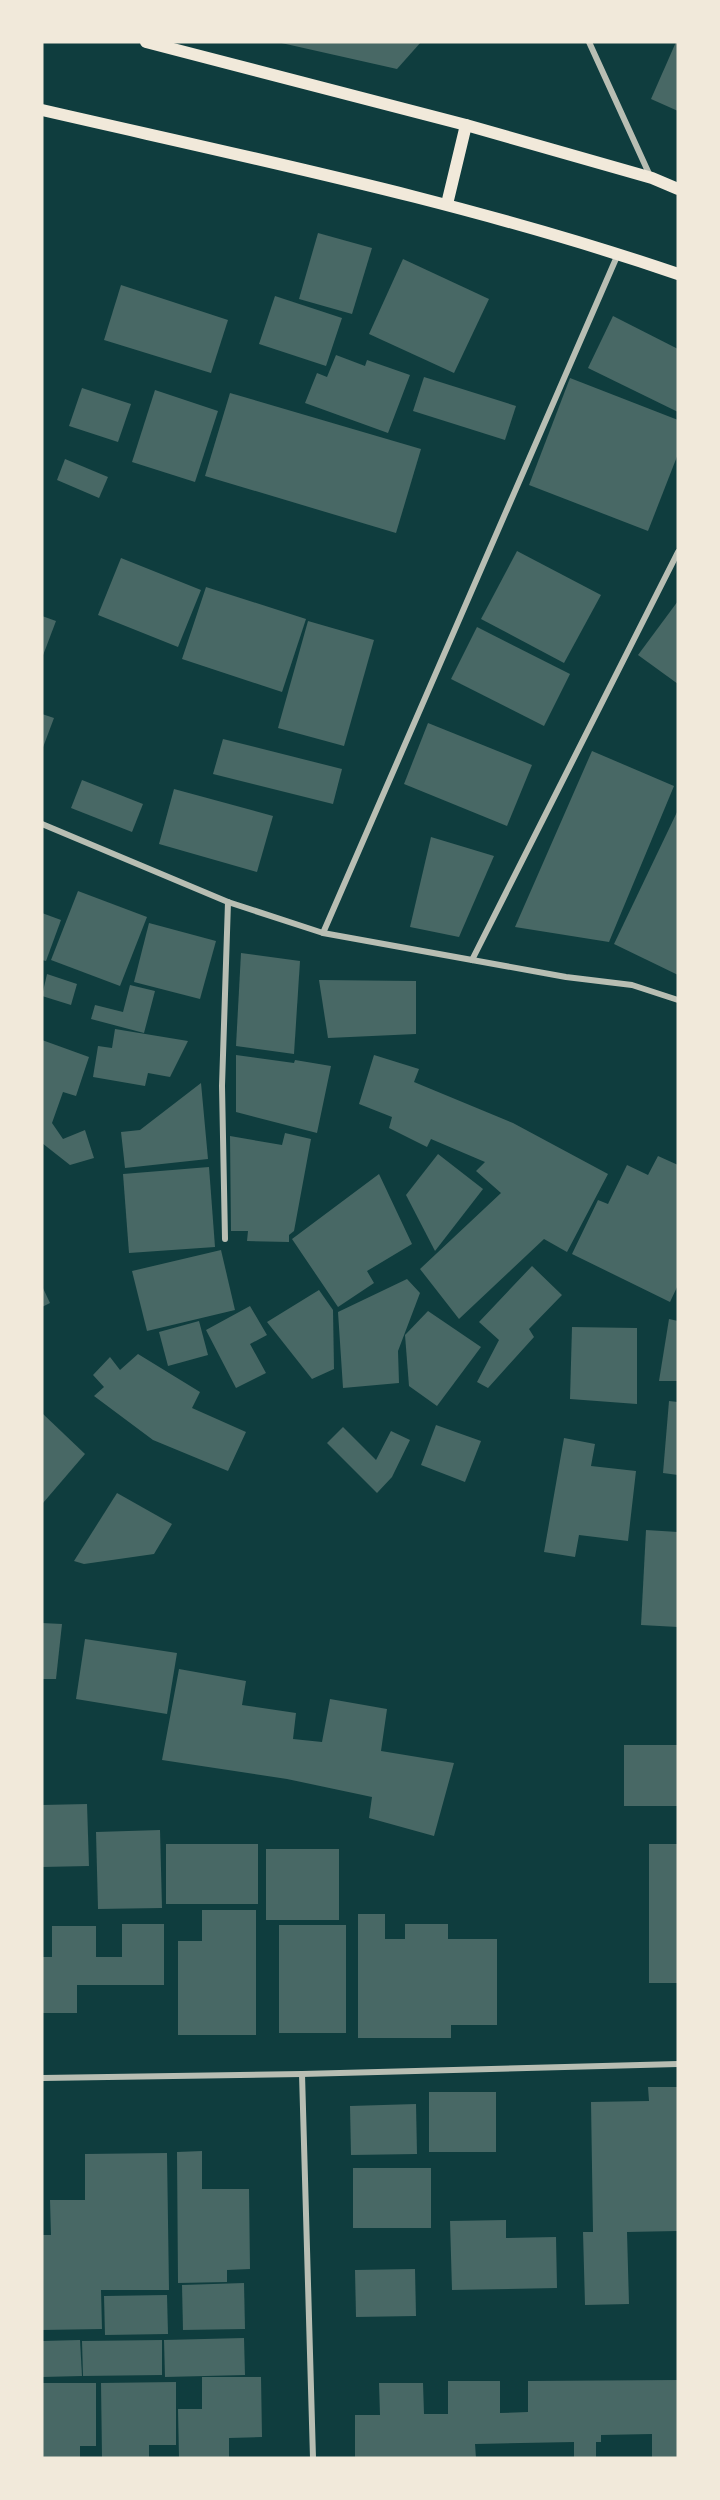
<svg xmlns="http://www.w3.org/2000/svg" width="720" height="2500" viewBox="0 0 720 2500" font-family="'Space Grotesk',sans-serif">
  <style>
    .building { fill: #486865 }
    .lines { fill: none; stroke-linecap: round; stroke-linejoin: round }
    .minor { stroke: #b8beb3; stroke-width: 6 }
    .secondary { stroke: #f1e9da; stroke-width: 12 }
  </style>
  <rect width="100%" height="100%" fill="#0f3d3e"/>
  <g class="building">
    <path d="M277,42H421L397,69Z"/>
    <path d="M676,42H678V111L651,99Z"/>
    <path d="M318,233L372,248L352,314L299,299Z"/>
    <path d="M403,259L489,299L454,373L369,334Z"/>
    <path d="M121,285L228,320L211,373L104,340Z"/>
    <path d="M275,296L342,318L326,366L259,344Z"/>
    <path d="M613,316L678,349V412L588,368Z"/>
    <path d="M336,355L365,366L367,360L410,375L388,433L305,403L317,373L327,377Z"/>
    <path d="M424,377L516,406L505,440L413,411Z"/>
    <path d="M570,378L678,420V454L648,531L529,485Z"/>
    <path d="M82,388L131,404L118,442L69,426Z"/>
    <path d="M155,390L218,411L195,482L132,462Z"/>
    <path d="M230,393L421,449L396,533L205,476Z"/>
    <path d="M65,459L108,477L99,498L57,480Z"/>
    <path d="M517,551L601,595L564,663L481,619Z"/>
    <path d="M121,558L201,590L178,647L98,615Z"/>
    <path d="M206,587L306,619L282,692L182,659Z"/>
    <path d="M678,601V684L638,655Z"/>
    <path d="M42,616L56,621L42,658Z"/>
    <path d="M308,621L374,640L344,746L278,728Z"/>
    <path d="M477,627L570,674L544,726L451,679Z"/>
    <path d="M42,714L54,718L42,750Z"/>
    <path d="M428,723L532,765L507,826L404,784Z"/>
    <path d="M223,739L342,769L333,804L213,774Z"/>
    <path d="M592,751L674,786L609,942L515,927Z"/>
    <path d="M82,780L143,804L132,832L71,808Z"/>
    <path d="M174,789L273,816L257,872L159,844Z"/>
    <path d="M678,810V975L614,944Z"/>
    <path d="M431,837L494,856L459,937L410,927Z"/>
    <path d="M78,891L147,917L120,986L51,960Z"/>
    <path d="M42,913L61,920L46,961L42,960Z"/>
    <path d="M149,923L216,941L200,999L134,982Z"/>
    <path d="M241,953L300,961L294,1054L236,1046Z"/>
    <path d="M47,974L77,984L71,1005L42,996Z"/>
    <path d="M319,980L416,981V1034L328,1038Z"/>
    <path d="M130,985L155,991L144,1033L91,1019L95,1005L123,1012Z"/>
    <path d="M115,1029L188,1041L170,1077L148,1073L145,1086L93,1077L98,1046L112,1048Z"/>
    <path d="M42,1040L89,1057L76,1096L63,1092L52,1123L63,1139L85,1130L94,1158L70,1165L42,1143Z"/>
    <path d="M236,1055L294,1063L295,1060L331,1066L317,1133L236,1112Z"/>
    <path d="M374,1055L419,1069L414,1082L513,1123L608,1174L567,1252L544,1239L459,1319L420,1269L501,1193L476,1171L485,1162L431,1139L427,1147L389,1128L392,1117L359,1104Z"/>
    <path d="M201,1083L208,1159L125,1168L121,1132L140,1130Z"/>
    <path d="M285,1133L311,1139L294,1231L289,1235V1242L247,1241L248,1231H231L230,1136L282,1145Z"/>
    <path d="M438,1154L483,1189L435,1251L406,1195Z"/>
    <path d="M658,1156L678,1165V1285L670,1302L572,1254L598,1200L608,1204L627,1165L648,1175Z"/>
    <path d="M209,1167L215,1247L129,1253L123,1174Z"/>
    <path d="M379,1174L412,1244L367,1271L374,1283L338,1307L292,1239Z"/>
    <path d="M221,1250L235,1310L147,1331L132,1271Z"/>
    <path d="M532,1266L562,1295L529,1329L534,1337L488,1388L477,1382L499,1340L479,1322Z"/>
    <path d="M407,1279L420,1293L398,1351L399,1383L343,1388L338,1312Z"/>
    <path d="M42,1286L50,1303L42,1307Z"/>
    <path d="M319,1290L333,1310L334,1369L312,1379L267,1322Z"/>
    <path d="M250,1306L267,1335L250,1344L266,1373L236,1388L206,1330Z"/>
    <path d="M428,1311L481,1347L437,1406L409,1386L405,1335Z"/>
    <path d="M669,1319L678,1321V1381H659Z"/>
    <path d="M199,1321L208,1355L168,1366L159,1332Z"/>
    <path d="M572,1327L637,1328V1404L570,1399Z"/>
    <path d="M138,1354L200,1392L192,1408L246,1432L228,1471L153,1440L94,1396L104,1387L93,1375L110,1357L120,1370Z"/>
    <path d="M669,1401L678,1402V1475L663,1473Z"/>
    <path d="M42,1413L85,1454L43,1503L42,1502Z"/>
    <path d="M436,1425L481,1441L465,1482L421,1465Z"/>
    <path d="M343,1427L376,1460L391,1431L410,1440L392,1477L377,1493L327,1443Z"/>
    <path d="M564,1438L595,1444L591,1466L636,1471L628,1541L579,1535L575,1557L544,1552Z"/>
    <path d="M117,1493L172,1524L154,1554L84,1564L74,1561Z"/>
    <path d="M646,1530L678,1532V1627L641,1625Z"/>
    <path d="M42,1623L62,1624L56,1679H42Z"/>
    <path d="M85,1639L177,1653L167,1714L76,1699Z"/>
    <path d="M179,1669L246,1681L242,1705L296,1713L293,1739L322,1742L330,1699L387,1709L381,1751L454,1763L434,1836L369,1818L372,1797L287,1779L162,1760Z"/>
    <rect x="624" y="1745" width="54" height="61"/>
    <path d="M87,1804L89,1866L42,1867V1805Z"/>
    <path d="M160,1830L162,1908L98,1909L96,1832Z"/>
    <rect x="166" y="1844" width="92" height="60"/>
    <rect x="649" y="1844" width="29" height="139"/>
    <rect x="266" y="1849" width="73" height="71"/>
    <path d="M202,1910H256V2035H178V1941H202Z"/>
    <path d="M358,1914H385V1939H405V1924H448V1939H497V2025H451V2038H358Z"/>
    <path d="M122,1924H164V1985H77V2013H42V1957H52V1926H96V1957H122Z"/>
    <rect x="279" y="1925" width="67" height="108"/>
    <path d="M648,2087H678V2231L627,2232L629,2304L585,2305L583,2232H593L591,2102L649,2101Z"/>
    <rect x="429" y="2092" width="67" height="60"/>
    <path d="M416,2104L417,2154L351,2155L350,2106Z"/>
    <path d="M202,2151V2189H249L250,2269L227,2270V2282L178,2283L177,2152Z"/>
    <path d="M167,2153L169,2290H101L102,2329L42,2330V2235H51L50,2200H85V2154Z"/>
    <rect x="353" y="2168" width="78" height="60"/>
    <path d="M506,2220V2238L556,2237L557,2288L452,2290L450,2221Z"/>
    <path d="M415,2269L416,2316L356,2317L355,2270Z"/>
    <path d="M244,2283L245,2329L183,2330L182,2285Z"/>
    <path d="M167,2295L168,2334L105,2335L104,2296Z"/>
    <path d="M244,2338L245,2375L165,2377L164,2340Z"/>
    <path d="M80,2340L82,2376L42,2377V2341Z"/>
    <path d="M162,2340V2375L83,2376L82,2341Z"/>
    <path d="M202,2377H261L262,2437L229,2438V2458H179L178,2409H202Z"/>
    <path d="M678,2380V2458H652V2434L601,2435V2442H596V2458H574V2442L475,2444L476,2458H355V2415H380L379,2383H423L424,2414H448V2381H500V2413L528,2412V2381Z"/>
    <path d="M176,2382V2445H149V2458H102L101,2383Z"/>
    <path d="M42,2383H96V2446H80V2458H42Z"/>
  </g>
  <g class="lines">
    <g class="minor">
      <path d="M589,42L651,178"/>
      <path d="M42,824L228,902L323,933L566,977L632,985L678,1000"/>
      <path d="M323,933L618,254"/>
      <path d="M472,960L678,552"/>
      <path d="M225,1239L222,1086L228,902"/>
      <path d="M302,2074L313,2458"/>
      <path d="M42,2078L302,2074L678,2064"/>
    </g>
    <g class="secondary">
      <path d="M146,42L466,125L652,178L678,189"/>
      <path d="M42,110C255,159 471,203 678,274"/>
      <path d="M447,204L466,125"/>
    </g>
  </g>
  <rect width="720" height="2500" fill="none" stroke="#f1e9da" stroke-width="87"/>
</svg>
